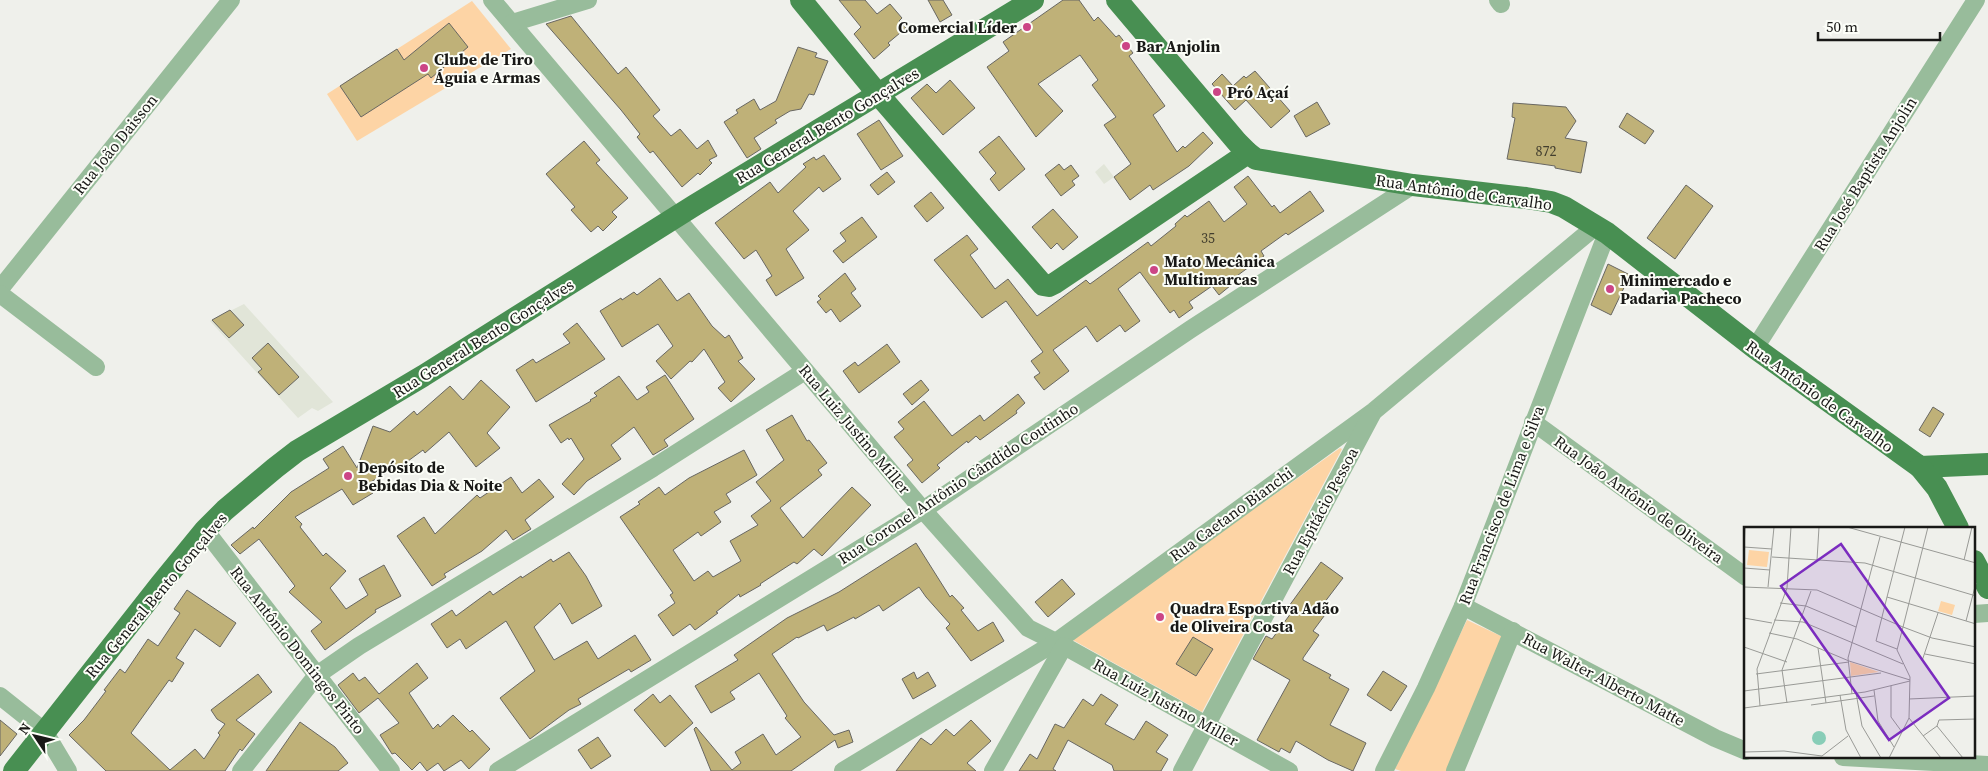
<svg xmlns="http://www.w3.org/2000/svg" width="1988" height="771" viewBox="0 0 1988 771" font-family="'Source Serif 4',serif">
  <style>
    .built { fill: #e1e5d8 }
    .green { fill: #fdd4a5 }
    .building { fill: #bfb178; stroke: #686762 }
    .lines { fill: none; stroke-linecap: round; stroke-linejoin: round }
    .minor { stroke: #98bc9b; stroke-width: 18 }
    .major { stroke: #488f52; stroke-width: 22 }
    .poi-dot { fill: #cc4586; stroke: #fcfef8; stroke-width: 2 }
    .labels { text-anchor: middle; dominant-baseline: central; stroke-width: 4; stroke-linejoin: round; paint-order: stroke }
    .number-label { font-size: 14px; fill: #423e2e }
    .poi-label { font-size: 16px; font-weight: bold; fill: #181816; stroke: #fcfef8; text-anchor: start }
    .street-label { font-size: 16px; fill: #181816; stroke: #fcfef8 }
    .inset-road { fill: none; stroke: #999a96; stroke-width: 1 }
    .view { fill: #7b2cbf; fill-opacity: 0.15; stroke: #7b2cbf; stroke-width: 2.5 }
    .inset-edge { fill: none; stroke: #181816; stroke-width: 2.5 }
  </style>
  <rect width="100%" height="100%" fill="#eff0eb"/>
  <g class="built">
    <path d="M1104,164L1114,177L1104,184L1095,172Z"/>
    <path d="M244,304L333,402L318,411L312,408L298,418L210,321Z"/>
  </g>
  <g class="green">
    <path d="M472,1L511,49L357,141L327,94Z"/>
    <path d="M1340,448L1342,449L1202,712L1071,639Z"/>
    <path d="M1467,620L1505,638L1448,771H1401L1395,769Z"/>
  </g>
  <g class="building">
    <path d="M839,0H865L877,14L890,4L902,18L899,21L906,28L888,43L890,45L874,59L854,34L861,27Z"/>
    <path d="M928,0H943L952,15L940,22Z"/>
    <path d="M1063,0H1079L1094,21L1098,17L1116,37L1119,35L1133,53L1129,56L1165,106L1153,115L1177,152L1183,146L1185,148L1203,132L1213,143L1189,166L1153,190L1150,185L1130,200L1114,177L1131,164L1104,125L1116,117L1092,85L1098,80L1080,55L1038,84L1063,111L1036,137L987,67L1009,51L1003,42Z"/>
    <path d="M571,16L618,74L626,67L660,110L653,116L671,136L680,129L697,149L708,140L717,156L709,160L712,163L700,175L698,173L682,187L653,151L650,153L637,137L640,134L621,110L546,24Z"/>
    <path d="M449,23L468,47L431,78L428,74L361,117L340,86L397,49L404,60Z"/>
    <path d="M798,47L817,53L815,57L828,61L814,95L809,94L801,109L790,111L775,120L777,123L754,138L761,149L747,158L724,122L738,113L736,110L754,99L760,110L776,101Z"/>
    <path d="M1255,71L1290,111L1271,128L1246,100L1235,110L1212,84L1222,74L1233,86L1244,76L1246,78Z"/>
    <path d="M950,80L975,108L943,135L911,98L927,84L936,93Z"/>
    <path d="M1317,102L1330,124L1306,137L1294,116Z"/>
    <path d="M1513,103L1566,107L1576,121L1565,138L1587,142L1581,173L1555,168V166L1507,159L1515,118L1512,117Z"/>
    <path d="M1627,113L1654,131L1645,144L1619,127Z"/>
    <path d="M879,120L903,156L881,170L857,134Z"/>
    <path d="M999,136L1025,169L999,191L990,179L996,173L979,152Z"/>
    <path d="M584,141L600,160L596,163L628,198L612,212L617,217L603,231L598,226L591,232L571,210L575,207L546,174Z"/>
    <path d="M824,155L841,179L823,192L819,187L793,211L809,230L786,249L804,278L776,296L766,280L772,276L756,250L744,259L715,223L770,182L778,193L806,167L803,164L814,157L816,160Z"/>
    <path d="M1059,164L1064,170L1071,165L1079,176L1072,181L1075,185L1061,196L1045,175Z"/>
    <path d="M887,172L895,182L878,195L870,185Z"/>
    <path d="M1248,176L1272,207L1274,205L1280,213L1310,191L1324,211L1288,235L1286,233L1261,251L1264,256L1234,278L1236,281L1219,295L1212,286L1189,302L1193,308L1179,318L1174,310L1170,313L1140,272L1118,289L1140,321L1125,332L1120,325L1097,342L1086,326L1053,350L1069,371L1044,390L1034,377L1040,373L1031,361L1043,352L1006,301L982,318L934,260L967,235L978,249L970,255L995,289L1008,279L1037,316L1086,280L1090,284L1148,242L1151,246L1176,226L1175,224L1185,215L1187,217L1209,201L1224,222L1247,204L1234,187Z"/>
    <path d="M1686,185L1713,206L1675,259L1647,238Z"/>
    <path d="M931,192L944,208L927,222L914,206Z"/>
    <path d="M1053,209L1078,237L1063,250L1057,243L1051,249L1032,227Z"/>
    <path d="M862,217L877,237L843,263L833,251L846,241L840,233Z"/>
    <path d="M1608,264L1630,275L1611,315L1591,305Z"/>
    <path d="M845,273L856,289L851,293L861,306L840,322L831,309L826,313L817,302L821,299L818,296Z"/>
    <path d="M660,278L677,301L689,293L712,326L725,338L729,335L743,358L738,361L755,379L731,402L718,388L725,382L704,349L692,362L690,361L671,379L656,361L673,346L658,324L622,347L600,311L621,298L622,300L634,292L637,295Z"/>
    <path d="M230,310L244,325L229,338L212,320Z"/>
    <path d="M577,323L605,359L536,402L516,370L533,359L536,363L570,343L563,334Z"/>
    <path d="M268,343L299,377L279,395L258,372L262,369L252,358Z"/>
    <path d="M887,344L900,362L859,393L843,371L855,362L858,366Z"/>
    <path d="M665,375L694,419L664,440L668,446L653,455L634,427L611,445L621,459L587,481L574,495L562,484L584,459L571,438L569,440L568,438L561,443L549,425L591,401L590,400L597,396L594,393L619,376L637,400L649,392L646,387Z"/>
    <path d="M481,380L510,407L487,433L500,448L476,467L449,432L425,453L423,450L408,461L367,484L373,493L353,505L342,489L295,517L302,524L300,527L323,556L326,553L346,571L330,588L346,609L368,595L359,579L384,565L401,596L375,610L376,612L325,650L311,631L322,622L289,592L295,586L259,539L240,554L231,545L253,527L254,529L291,492L329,468L323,459L343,446L357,468L373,426L390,432L414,411L417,415L450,386L463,400Z"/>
    <path d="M921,380L929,390L912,405L903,394Z"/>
    <path d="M1018,394L1025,403L1016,411L1017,413L980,440L976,436L968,443L967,441L937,465L940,468L922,483L907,465L913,460L894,437L904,429L898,422L924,401L952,436L980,415L984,421Z"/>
    <path d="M1933,407L1944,414L1930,437L1919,430Z"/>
    <path d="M792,415L807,441L809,440L827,463L818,470L822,475L780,508L803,538L852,487L871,505L822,556L814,549L797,564L794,562L760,584L761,585L740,597L739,594L716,612L718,613L695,630L690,624L673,636L658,615L675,603L670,595L673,593L620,517L640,504L638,502L659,487L665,495L689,478L744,450L757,475L726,494L731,502L714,512L721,522L701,536L698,532L673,550L694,581L708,571L713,577L741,561L730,541L758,525L751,516L771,501L756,482L784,460L766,430Z"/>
    <path d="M511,477L522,493L539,479L554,497L525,520L531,529L513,540L506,530L482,551L444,574L446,577L432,586L397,536L424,517L435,534L477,495L480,498Z"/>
    <path d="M916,543L950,597L952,595L964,608L961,610L978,631L993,622L1004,641L971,661L946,628L950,624L926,597L919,587L883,611L879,605L855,619L854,617L827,631L824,625L798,638L797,637L772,654L804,702L834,735L849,730L853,742L838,748L835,740L791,771H711L694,729L696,727L732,770L741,763L735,752L763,734L776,755L801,737L785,718L787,716L759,673L730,692L735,699L711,713L695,686L738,660L734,655L787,618L839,592Z"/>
    <path d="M569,552L586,576L602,606L572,624L560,603L534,627L554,660L587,641L598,659L635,635L651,660L631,672L629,669L578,699L581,704L569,710L530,739L500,698L535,671L506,621L466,649L460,639L447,648L431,624L452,610L456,616L490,591L493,595L521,576L522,578L551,559L553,562Z"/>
    <path d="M1321,562L1343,578L1324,603L1330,608L1313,631L1319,635L1303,658V660L1331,675L1329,678L1349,689L1330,725L1366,743L1353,771L1328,760L1296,741L1290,753L1281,748L1279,752L1257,740L1290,680L1253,659L1266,636L1272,639L1294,609L1289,606Z"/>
    <path d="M1062,579L1075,594L1048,617L1035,602Z"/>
    <path d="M187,590L236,623L220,647L195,629L176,658L184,663L172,682L169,680L131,733L170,770L195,749L204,759L220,735L218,733L225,724L217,719L211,710L258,674L272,692L236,720L255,734L242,751L240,749L225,771H106L69,735L84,720L106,691L104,690L120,669L125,673L148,639L158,646L180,613L174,609Z"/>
    <path d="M1193,637L1213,649L1196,676L1176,664Z"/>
    <path d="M417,663L428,678L409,693L433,729L438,724L440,727L453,715L470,732L472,730L490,749L469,769L461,760L444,771L438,763L427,771L420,762L412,770L395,753L392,754L380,735L399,723L378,698L359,713L338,685L353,673L359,681L365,677L379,694Z"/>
    <path d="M1383,671L1407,686L1391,711L1367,695Z"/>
    <path d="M914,672L917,679L928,672L936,686L913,699L902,679Z"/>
    <path d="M653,694L660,703L670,695L693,723L665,747L634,710Z"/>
    <path d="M1101,694L1118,705L1105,724L1134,740L1146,721L1168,735L1156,752L1168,759L1161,771H1114L1112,765L1068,740L1053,769L1056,771H1019L1030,754L1037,759L1055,724L1064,728L1083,699L1093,706Z"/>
    <path d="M0,720L17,734L0,756Z"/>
    <path d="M971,720L991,741L967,763L976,771H896L921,738L931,745L946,729L954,736Z"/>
    <path d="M300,722L335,747L348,763L338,771H266Z"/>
    <path d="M598,737L611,756L591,769L578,750Z"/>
  </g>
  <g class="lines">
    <g class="minor">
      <path d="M492,0L923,510L1028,628L1064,646L1289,771"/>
      <path d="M1498,0L1501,4"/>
      <path d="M512,23L588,0"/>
      <path d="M0,289L231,0"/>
      <path d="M0,294L96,367"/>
      <path d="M1755,348L1976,0"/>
      <path d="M1533,422L1746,577"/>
      <path d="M205,530L391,771"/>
      <path d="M1463,606L1715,738L1746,751"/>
      <path d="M1974,614L1988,613"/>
      <path d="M0,696L44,731L68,771"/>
      <path d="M1843,757L1988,765"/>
      <path d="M241,771L317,675L359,646L653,468L805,371"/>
      <path d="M498,771L923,510L1191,329L1413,185"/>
      <path d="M843,771L1056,642L1374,411L1596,226"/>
      <path d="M993,771L1064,646"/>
      <path d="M1182,771L1372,414"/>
      <path d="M1384,771L1426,688L1463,606L1607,233"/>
      <path d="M1455,771L1513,631"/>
    </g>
    <g class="major">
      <path d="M801,0L878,94L1043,285L1049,286L1055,283L1248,153"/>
      <path d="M1117,0L1237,142L1248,153L1256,159L1413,185L1526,198L1551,202L1564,207L1607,233L1755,348L1920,467L1988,464"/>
      <path d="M1920,467L1937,488L1958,528"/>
      <path d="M1974,561L1988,588"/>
      <path d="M14,771L160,585L205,530L225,510L275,468L297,451L423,376L695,205L1033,0"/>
    </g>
  </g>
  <g class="poi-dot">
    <circle cx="1027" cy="27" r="5"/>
    <circle cx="1126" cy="46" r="5"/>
    <circle cx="424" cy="68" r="5"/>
    <circle cx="1217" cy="92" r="5"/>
    <circle cx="1154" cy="270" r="5"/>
    <circle cx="1610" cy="289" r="5"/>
    <circle cx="348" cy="476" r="5"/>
    <circle cx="1160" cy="617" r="5"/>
  </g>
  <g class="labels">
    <g class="number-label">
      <text x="1546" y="151">872</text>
      <text x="1208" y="238">35</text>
    </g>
    <g class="poi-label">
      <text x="1017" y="27" text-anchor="end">Comercial Líder</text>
      <text x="1136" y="46">Bar Anjolin</text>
      <text x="434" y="59">Clube de Tiro<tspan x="434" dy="18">Águia e Armas</tspan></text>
      <text x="1227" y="92">Pró Açaí</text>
      <text x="1164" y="261">Mato Mecânica<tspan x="1164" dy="18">Multimarcas</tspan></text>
      <text x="1620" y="280">Minimercado e<tspan x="1620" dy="18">Padaria Pacheco</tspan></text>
      <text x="358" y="467">Depósito de<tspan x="358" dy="18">Bebidas Dia &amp; Noite</tspan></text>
      <text x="1170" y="608">Quadra Esportiva Adão<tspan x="1170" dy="18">de Oliveira Costa</tspan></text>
    </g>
    <g class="street-label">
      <text transform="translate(827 125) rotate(-31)">Rua General Bento Gonçalves</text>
      <text transform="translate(115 144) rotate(-51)">Rua João Daisson</text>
      <text transform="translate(1865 174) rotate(-58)">Rua José Baptista Anjolin</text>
      <text transform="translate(1464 192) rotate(8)">Rua Antônio de Carvalho</text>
      <text transform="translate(483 338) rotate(-32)">Rua General Bento Gonçalves</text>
      <text transform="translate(1820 396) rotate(36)">Rua Antônio de Carvalho</text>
      <text transform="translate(855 429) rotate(50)">Rua Luiz Justino Miller</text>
      <text transform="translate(958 483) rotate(-33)">Rua Coronel Antônio Cândido Coutinho</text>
      <text transform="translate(1639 499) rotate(36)">Rua João Antônio de Oliveira</text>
      <text transform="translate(1501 505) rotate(-69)">Rua Francisco de Lima e Silva</text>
      <text transform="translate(1320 511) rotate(-62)">Rua Epitácio Pessoa</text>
      <text transform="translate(1231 514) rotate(-36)">Rua Caetano Bianchi</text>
      <text transform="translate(156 595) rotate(-50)">Rua General Bento Gonçalves</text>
      <text transform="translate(298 650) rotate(52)">Rua Antônio Domingos Pinto</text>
      <text transform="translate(1604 679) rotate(28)">Rua Walter Alberto Matte</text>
      <text transform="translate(1166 702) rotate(29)">Rua Luiz Justino Miller</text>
    </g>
  </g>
  <g transform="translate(1744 527)">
    <rect width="231" height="231" fill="#eff0eb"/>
    <path d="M5,23L25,25L23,40L3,38ZM197,74L211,78L208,88L194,84ZM106,135L135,145L107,149Z" fill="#fdd4a5"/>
    <path d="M68 211a7 7 0 1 1 14 0a7 7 0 1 1-14 0Z" fill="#88cdb7"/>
    <path class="inset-road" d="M103,0L232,36M184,0L159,100L188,111L232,120M0,20L28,22M0,24L1,0M28,30L121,36L232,69M73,33L75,0M220,33L228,0M0,41L26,43M0,60L73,63L159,100L153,123L166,150L165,191L197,231M24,60L30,0M143,70L161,0M36,76L62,79L112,100M0,91L28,96M30,93L59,95L159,137M222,94L232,56M25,106L53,112L105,134L166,153M0,120L43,135M74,121L82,176M153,122L132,114L143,70L232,97M181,127L232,137M178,134L194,86M12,147L105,135M147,159V190L158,205M130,163L134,194L150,220M0,164L137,146M112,166L118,199L137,231M108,167L104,131L136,10M96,168L102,203L117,231M165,172L232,169M43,176L38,143L67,64M67,178L130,169M16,179L13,142L43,61L47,0M0,181L121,165L166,154M193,199L195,193L232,192M193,199L219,231M179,209L193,199M0,225L40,224L78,229L104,209M145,231L165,191"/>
    <path class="view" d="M97,17L205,171L145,213L37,59Z"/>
    <rect width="231" height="231" class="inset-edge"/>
  </g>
  <g transform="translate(35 736) rotate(305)" stroke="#fcfef8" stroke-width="4" paint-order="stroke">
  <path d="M0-4L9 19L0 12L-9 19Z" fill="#181816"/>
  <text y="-8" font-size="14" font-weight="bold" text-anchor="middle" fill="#181816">N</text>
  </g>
  <path d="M1818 32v8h122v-8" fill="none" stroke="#181816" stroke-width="2.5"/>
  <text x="1826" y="32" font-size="15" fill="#181816" stroke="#fcfef8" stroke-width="4" paint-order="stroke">50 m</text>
</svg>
